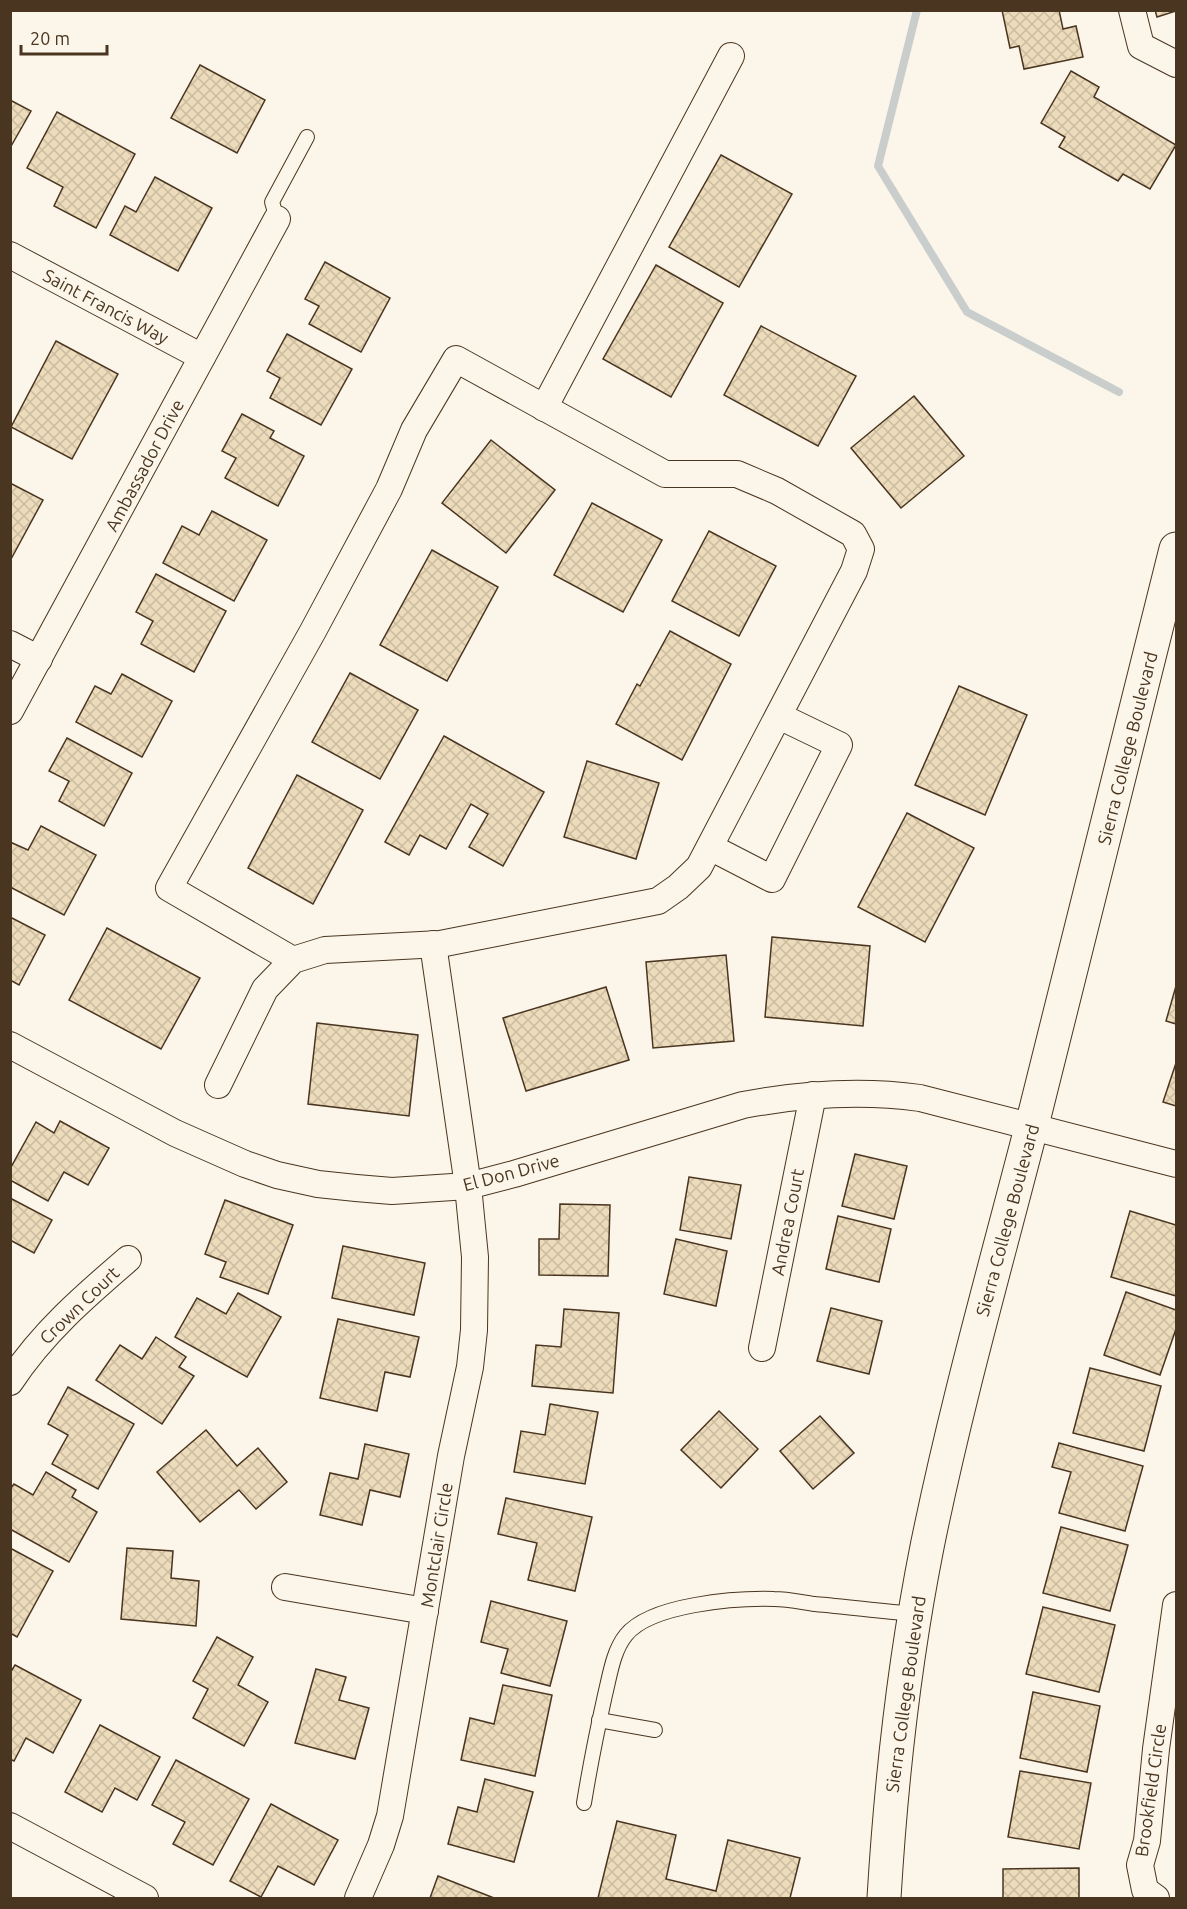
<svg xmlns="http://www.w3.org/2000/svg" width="1187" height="1909" viewBox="0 0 1187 1909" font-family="Ubuntu,sans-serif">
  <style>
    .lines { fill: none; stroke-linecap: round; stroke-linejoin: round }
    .stream { stroke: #c9cecd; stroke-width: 8 }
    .building { fill: url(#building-cross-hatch); stroke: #4a3520; stroke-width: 1.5 }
    .service-casing { stroke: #4a3520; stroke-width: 16 }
    .minor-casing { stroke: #4a3520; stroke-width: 28 }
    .primary-casing { stroke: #4a3520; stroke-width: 35 }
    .service { stroke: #fbf6e9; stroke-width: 14 }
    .minor { stroke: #fbf6e9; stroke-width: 26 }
    .primary { stroke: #fbf6e9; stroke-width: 33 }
    .labels { text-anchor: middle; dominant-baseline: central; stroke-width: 4.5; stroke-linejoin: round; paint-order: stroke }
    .street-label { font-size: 18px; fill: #4a3520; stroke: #fbf6e9 }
  </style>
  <defs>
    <pattern id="building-cross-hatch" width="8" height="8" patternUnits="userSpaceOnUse" patternTransform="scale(1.5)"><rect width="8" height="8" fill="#ecdcbc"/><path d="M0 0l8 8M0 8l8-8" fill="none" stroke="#ccbda1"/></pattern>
  </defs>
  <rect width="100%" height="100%" fill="#fbf6e9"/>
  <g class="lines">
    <path class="stream" d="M917,10L878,166L967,312L1119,392"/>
  </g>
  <g class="building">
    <path d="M1002,10H1059L1063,29L1076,26L1083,57L1024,69L1019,46L1010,48Z"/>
    <path d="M1155,10H1176V11L1157,17Z"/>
    <path d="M200,65L265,100L237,153L171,118Z"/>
    <path d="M1071,71L1099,87L1094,97L1176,145L1150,189L1123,174L1118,181L1059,147L1065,137L1041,123Z"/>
    <path d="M10,100L31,111L10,148Z"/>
    <path d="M57,112L135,154L96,228L54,206L63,187L27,168Z"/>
    <path d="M721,155L792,194L739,287L669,247Z"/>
    <path d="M155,177L212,208L178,271L110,235L125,206L136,212Z"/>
    <path d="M325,262L390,298L361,352L309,324L319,306L305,299Z"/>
    <path d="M656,265L723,303L671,397L603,359Z"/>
    <path d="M761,326L856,376L818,446L724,395Z"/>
    <path d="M287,334L352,369L321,425L270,398L280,378L267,371Z"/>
    <path d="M56,341L118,374L72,459L11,427Z"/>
    <path d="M914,396L964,456L901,508L851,448Z"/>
    <path d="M242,414L274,431L270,438L304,456L278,506L225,478L236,458L222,451Z"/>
    <path d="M491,440L555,490L506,553L442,503Z"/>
    <path d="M10,483L43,500L10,561Z"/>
    <path d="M592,503L662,540L623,612L554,575Z"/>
    <path d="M212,511L267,540L234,601L163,563L182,526L199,535Z"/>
    <path d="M709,531L776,566L739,636L672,601Z"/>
    <path d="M432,550L498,587L447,681L380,645Z"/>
    <path d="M156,574L226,611L194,672L141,644L153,621L136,612Z"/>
    <path d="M670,631L731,664L682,760L616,724L637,684L640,686Z"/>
    <path d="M350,673L418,710L380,779L312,742Z"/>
    <path d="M122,674L172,701L142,757L76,722L95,686L111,694Z"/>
    <path d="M959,686L1027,715L985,815L915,785Z"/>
    <path d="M444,736L544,792L503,866L469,847L488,814L471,804L446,849L420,835L409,855L385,842Z"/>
    <path d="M67,738L132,773L104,826L59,801L69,781L49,771Z"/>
    <path d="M587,761L659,783L636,859L564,837Z"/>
    <path d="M297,775L363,810L313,904L248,868Z"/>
    <path d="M907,813L974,848L925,942L858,907Z"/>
    <path d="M41,826L96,855L64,915L10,887V842L28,850Z"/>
    <path d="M10,917L45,935L19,985L10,980Z"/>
    <path d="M107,928L200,978L161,1049L69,1000Z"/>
    <path d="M772,937L870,946L863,1026L765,1017Z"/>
    <path d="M726,955L734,1041L653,1048L646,962Z"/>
    <path d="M1176,986V1024L1166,1021Z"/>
    <path d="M606,987L629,1060L526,1091L503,1018Z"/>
    <path d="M317,1023L418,1035L409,1116L308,1104Z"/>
    <path d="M1176,1063V1106L1163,1102Z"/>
    <path d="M60,1121L109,1148L88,1185L64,1172L48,1201L10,1180V1169L36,1122L54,1133Z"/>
    <path d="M855,1154L907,1166L894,1219L842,1206Z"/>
    <path d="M689,1177L741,1185L731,1239L680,1230Z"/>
    <path d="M10,1198L52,1220L34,1253L10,1240Z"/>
    <path d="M225,1200L293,1225L268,1294L220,1277L226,1262L205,1254Z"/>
    <path d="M560,1204L610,1205L608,1276L539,1275V1239H559Z"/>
    <path d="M1130,1211L1176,1225V1296L1111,1277Z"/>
    <path d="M838,1216L891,1229L879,1282L826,1269Z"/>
    <path d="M676,1239L727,1251L716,1306L664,1294Z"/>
    <path d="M343,1246L425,1263L414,1315L332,1298Z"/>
    <path d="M1126,1292L1176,1310V1329L1160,1375L1104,1355Z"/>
    <path d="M238,1293L281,1317L247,1377L175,1337L197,1298L226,1314Z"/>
    <path d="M831,1308L882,1321L869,1374L817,1361Z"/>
    <path d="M564,1309L619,1313L613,1393L532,1386L536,1345L561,1347Z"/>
    <path d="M338,1319L419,1337L410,1377L385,1372L377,1411L320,1398Z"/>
    <path d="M156,1337L186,1357L179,1367L194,1376L162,1424L96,1380L120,1345L142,1359Z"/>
    <path d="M1090,1368L1161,1386L1144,1451L1073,1433Z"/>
    <path d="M68,1387L134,1424L98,1489L52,1464L68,1435L48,1424Z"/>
    <path d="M550,1404L598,1412L585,1484L514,1472L521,1431L545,1435Z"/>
    <path d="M719,1411L758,1449L721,1488L681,1450Z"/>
    <path d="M820,1416L854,1453L813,1489L780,1451Z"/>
    <path d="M206,1430L237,1466L258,1448L287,1482L256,1509L239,1490L200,1522L157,1472Z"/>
    <path d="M1059,1443L1143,1466L1125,1531L1059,1513L1071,1472L1052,1467Z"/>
    <path d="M365,1444L409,1454L400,1497L370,1490L362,1525L320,1515L330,1473L358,1479Z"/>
    <path d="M46,1472L76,1490L72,1497L97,1512L69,1562L10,1529V1489L14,1484L33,1495Z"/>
    <path d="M506,1498L592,1517L575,1591L528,1580L537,1543L498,1534Z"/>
    <path d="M1061,1527L1128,1545L1110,1611L1043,1593Z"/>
    <path d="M10,1548L53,1571L17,1637L10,1633Z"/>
    <path d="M127,1548L173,1551L171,1578L199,1581L196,1626L121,1619Z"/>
    <path d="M491,1601L567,1621L550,1686L501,1673L508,1649L481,1642Z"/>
    <path d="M1043,1607L1115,1625L1099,1692L1026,1674Z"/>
    <path d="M217,1637L253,1657L238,1685L268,1702L244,1746L193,1718L208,1689L193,1681Z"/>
    <path d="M15,1665L81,1700L53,1753L26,1738L14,1761L10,1759V1673Z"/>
    <path d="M316,1669L346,1677L339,1700L369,1708L355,1759L295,1743Z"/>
    <path d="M503,1685L552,1695L535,1776L461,1760L470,1718L494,1724Z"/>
    <path d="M1033,1692L1100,1706L1087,1772L1020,1758Z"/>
    <path d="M100,1725L160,1757L137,1800L115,1788L102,1812L65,1792Z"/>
    <path d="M176,1760L249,1799L213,1865L173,1844L185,1822L152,1805Z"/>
    <path d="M1020,1771L1091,1783L1079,1849L1008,1837Z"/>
    <path d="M485,1779L533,1792L514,1862L448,1844L458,1807L477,1812Z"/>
    <path d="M271,1804L338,1840L314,1885L278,1866L261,1897L230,1881Z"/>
    <path d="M617,1821L676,1835L666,1879L716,1891L728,1840L800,1858L790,1898H598Z"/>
    <path d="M1079,1868V1898H1003V1869Z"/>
    <path d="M438,1876L494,1898H430Z"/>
  </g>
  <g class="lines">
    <defs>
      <g id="service">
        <path d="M277,219L272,202L307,137"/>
        <path d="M599,1720L655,1730"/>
        <path d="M584,1803C590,1766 597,1731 605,1695C610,1675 613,1651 626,1635C651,1604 736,1598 774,1599C787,1599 801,1602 815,1604C848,1607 881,1611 915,1614"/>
      </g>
      <g id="minor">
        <path d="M1132,10L1141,46L1176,64"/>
        <path d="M10,255L202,357"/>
        <path d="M544,408L731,56"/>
        <path d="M10,644L39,659"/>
        <path d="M10,711L277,219"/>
        <path d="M710,847L772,879L839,745L779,716"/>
        <path d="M10,1045L175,1133L245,1164L277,1175L318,1184L356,1188L392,1191L468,1186L514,1174L743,1105C802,1094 861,1090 920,1098L1176,1164"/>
        <path d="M218,1085L265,989L293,960L325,950L440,944L658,901L678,887L699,867L854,571L861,549L853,534L777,491L737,474H665L456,359L414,430L389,489L313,631L169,888L293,960"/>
        <path d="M762,1348L813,1095"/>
        <path d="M10,1382C42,1333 85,1296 128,1259"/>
        <path d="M285,1587L425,1611"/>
        <path d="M10,1826L145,1898"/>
        <path d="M358,1898L381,1845L390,1816L451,1456L470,1367L474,1330L475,1257L468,1186L433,944"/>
        <path d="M1156,1898L1145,1890L1140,1865L1147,1841L1156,1749L1176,1605"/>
      </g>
      <path id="primary" d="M884,1898C891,1781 904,1663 927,1547C957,1399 999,1254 1036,1109C1084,922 1129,735 1176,549"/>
    </defs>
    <use href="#service" class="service-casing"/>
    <use href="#minor" class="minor-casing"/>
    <use href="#primary" class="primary-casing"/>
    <use href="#service" class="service"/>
    <use href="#minor" class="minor"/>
    <use href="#primary" class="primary"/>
  </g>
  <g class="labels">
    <g class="street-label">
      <text transform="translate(106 306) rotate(28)">Saint Francis Way</text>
      <text transform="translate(144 465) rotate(-62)">Ambassador Drive</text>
      <text transform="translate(1127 748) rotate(-76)">Sierra College Boulevard</text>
      <text transform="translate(511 1172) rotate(-15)">El Don Drive</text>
      <text transform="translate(1007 1220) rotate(-75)">Sierra College Boulevard</text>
      <text transform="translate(787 1222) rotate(-79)">Andrea Court</text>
      <text transform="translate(79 1305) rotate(-44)">Crown Court</text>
      <text transform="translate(436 1545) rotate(-81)">Montclair Circle</text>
      <text transform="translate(905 1694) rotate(-82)">Sierra College Boulevard</text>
      <text transform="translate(1150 1790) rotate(-82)">Brookfield Circle</text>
    </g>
  </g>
  <rect width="1187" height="1909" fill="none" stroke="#4a3520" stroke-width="24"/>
  <path d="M21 45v9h86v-9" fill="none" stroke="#4a3520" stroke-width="3"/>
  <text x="30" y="45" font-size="18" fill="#4a3520" stroke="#fbf6e9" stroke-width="4.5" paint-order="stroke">20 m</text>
</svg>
